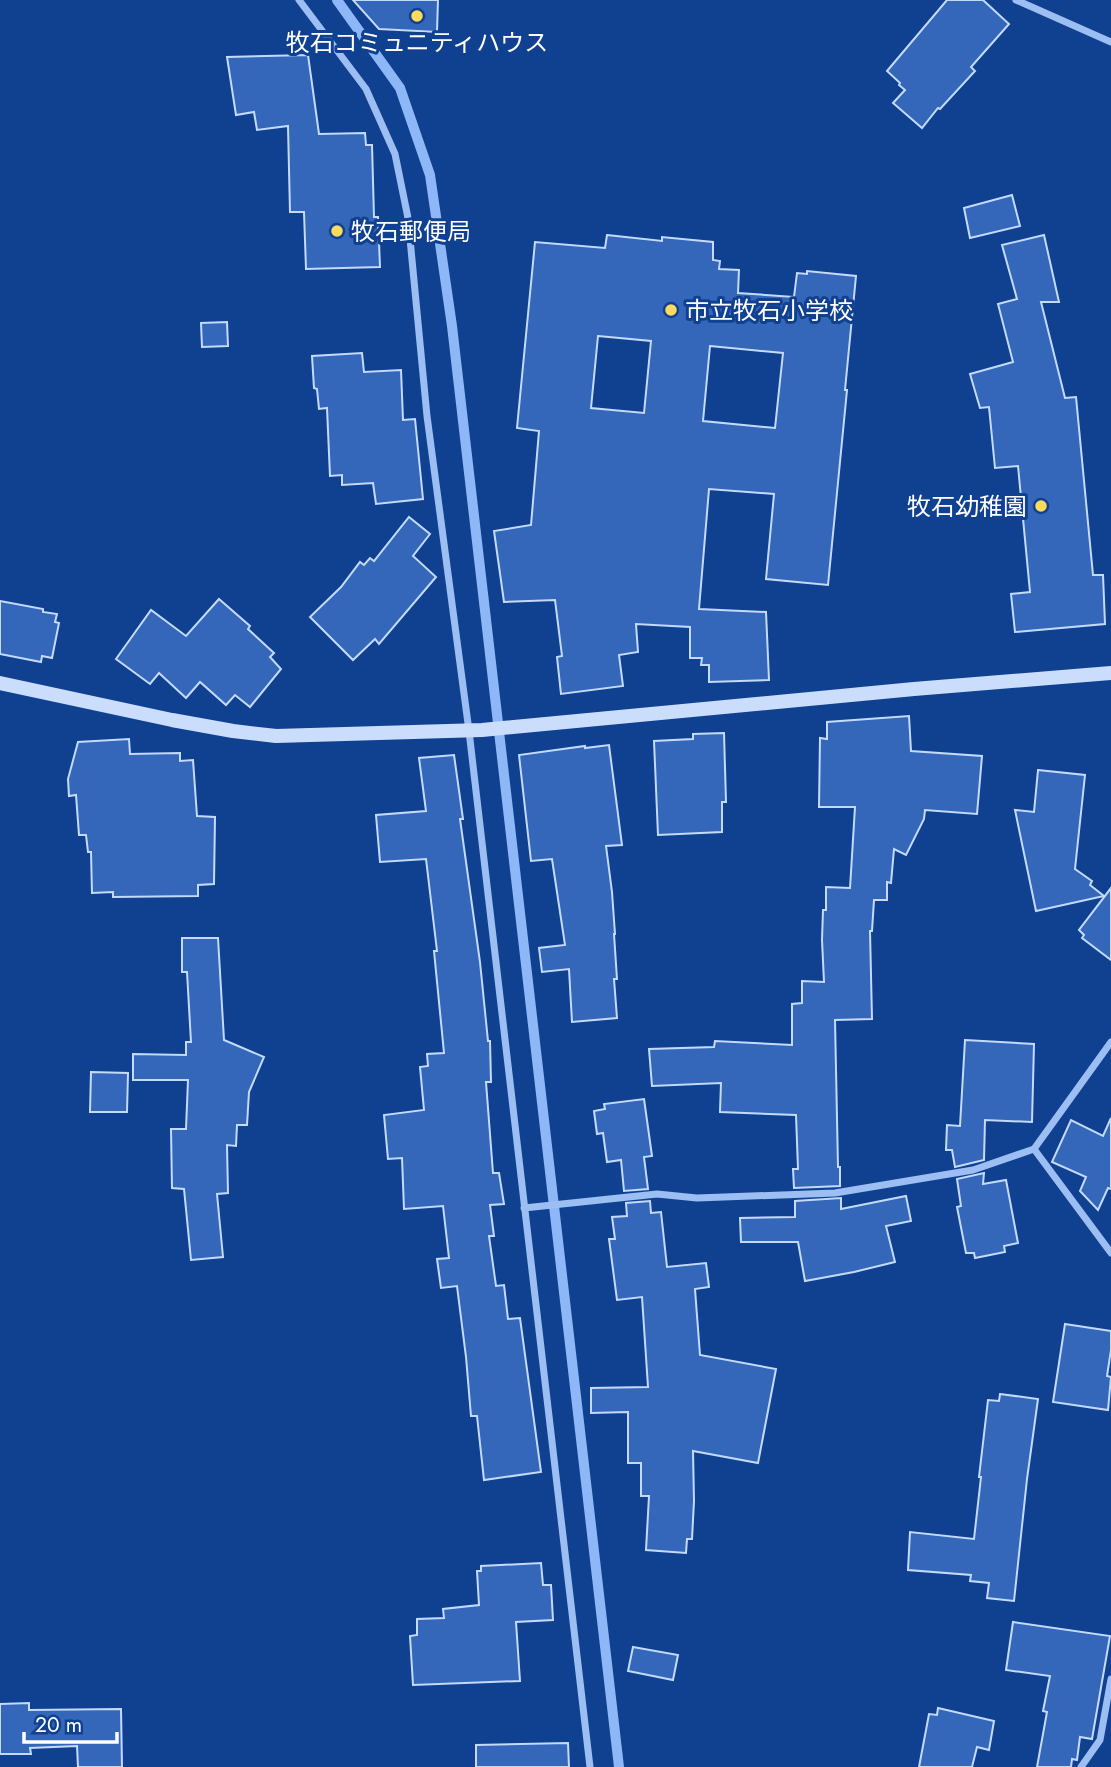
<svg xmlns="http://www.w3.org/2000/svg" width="1111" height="1767" viewBox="0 0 1111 1767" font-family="Jost,'Noto Sans JP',sans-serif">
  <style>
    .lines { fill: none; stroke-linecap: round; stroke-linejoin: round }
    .stream { stroke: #8db7f7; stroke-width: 10 }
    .building { fill: #3467b9; stroke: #c3dafd; stroke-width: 2; fill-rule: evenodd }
    .street { stroke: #9cbef3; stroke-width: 7 }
    .secondary { stroke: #cbddfd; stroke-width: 14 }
    .poi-dot { fill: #ffda5d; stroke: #104191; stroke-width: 2.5 }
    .labels { text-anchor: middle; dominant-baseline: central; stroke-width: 6; stroke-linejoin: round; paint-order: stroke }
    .poi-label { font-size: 24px; fill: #fff; stroke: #104191; text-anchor: start }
  </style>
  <rect width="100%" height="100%" fill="#104191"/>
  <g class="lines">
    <path class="stream" d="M337,0L400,88L430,175L452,326L619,1767"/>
  </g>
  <g class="building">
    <path d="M353,0H438L437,32L379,29Z"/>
    <path d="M947,0H983L1009,24L971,67L975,71L940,109L938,108L922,128L893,103L905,90L899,85L900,83L887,71Z"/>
    <path d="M308,55L319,134L365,133L366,145H372L374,217H378L380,267L306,269L304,212H290L288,126L257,130L254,112L236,115L227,57Z"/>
    <path d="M1012,195L1020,226L970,238L964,208Z"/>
    <path d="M607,235L662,241V237L713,242V260L720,261L719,269L739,270L738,293L794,297L797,273L807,274V271L856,276L845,390H847L828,585L766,579L774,494L709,489L699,609L766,612L769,680L709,682V665H701L702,658H690V627L636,624L638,652L619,655L623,686L561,694L557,657L562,656L555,600L504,602L494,531L531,525L539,431L517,428L535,242L605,248ZM598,336L651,341L644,413L591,408ZM710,346L783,353L775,428L703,421Z"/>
    <path d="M1044,235L1059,302H1041L1065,398L1076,397L1093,575H1103L1105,624L1015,632L1011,594L1030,592L1018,466L995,468L989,407L980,408L970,374L1013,362L998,304L1017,299L1002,245Z"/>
    <path d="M227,322L228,346L202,347L201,323Z"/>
    <path d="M362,353L364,372L401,370L403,420L415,419L423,499L376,504L373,483L342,485V475L330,476L327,408L319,409L317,389L314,388L312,356Z"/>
    <path d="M409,517L430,534L413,556L436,577L379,644L375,639L353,660L310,617L341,587L360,562L364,565L370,558L374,561Z"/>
    <path d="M219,599L250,626L248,629L274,653L270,657L281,669L250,707L235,695L226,705L200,682L186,698L159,673L150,684L116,659L151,610L186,636Z"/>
    <path d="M0,601L43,609V612L57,614L55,622L59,623L52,658L42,656L41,662L0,654Z"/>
    <path d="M909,716L911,751L982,756L977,814L925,810L924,819L906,855L894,849L891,883L887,882V900H874L872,931H870L872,1019L835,1020L838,1167H840V1186L794,1188L793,1169H798L796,1115L720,1112L721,1083L652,1086L649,1049L714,1047L715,1041L792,1045V1004L802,1003V981L824,982L822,940L823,910H826V887L850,888L855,807H819L820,738L827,739V722Z"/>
    <path d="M724,733L726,802H722V832L658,835L654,741L693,739V734Z"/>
    <path d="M129,739L130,754L180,753V761L193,760L197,816L215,817L214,884L198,885V896L113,897V892L92,893L91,852H88L86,835H79L76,795L69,796L68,779L78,742Z"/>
    <path d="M609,745L622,845L606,846L612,892L615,934H614L617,979H614L617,1018L572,1022L569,969L542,972L539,948L565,945L552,859L531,861L519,755L585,746V748Z"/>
    <path d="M454,755L463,819H460L480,962L488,1041H490L491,1082H486L493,1173H499L504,1204L490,1205L494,1236H489L496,1286L504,1285L508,1319L520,1318L541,1472L484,1480L477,1416H471L466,1357L457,1286L441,1288L437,1259L449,1258L443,1206L404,1209L402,1158L388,1159L384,1115L424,1110L420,1067L428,1066L427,1054L444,1053L434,951H437L426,859L380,862L376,815L426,811L419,758Z"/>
    <path d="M1038,770L1085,775L1075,869L1092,881L1090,885L1104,896L1036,911L1015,810L1034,812Z"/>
    <path d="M1111,888V960L1082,938L1084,935L1079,930Z"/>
    <path d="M182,938H218L224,1040L264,1057L249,1092L247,1125H237L236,1146L227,1145L228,1193L217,1194L223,1257L191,1260L184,1189L172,1188L171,1129H186L188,1080H133V1054L186,1055V1042H191L187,972H182Z"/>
    <path d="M965,1040L1034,1044L1032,1122L985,1120L984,1160L955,1167L952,1150H946L947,1125L960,1126Z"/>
    <path d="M91,1072L128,1073L127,1112H90Z"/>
    <path d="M644,1099L652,1156L644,1157L648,1189L624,1191L621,1160L607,1162L603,1133L597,1134L594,1111L605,1109L604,1104Z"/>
    <path d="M1111,1118V1189L1108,1188L1098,1210L1080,1191L1086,1177L1052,1162L1071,1120L1103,1136Z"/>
    <path d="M984,1173L983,1184L1006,1180L1018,1243L1004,1246L1005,1252L975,1258L974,1253H966L957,1207L961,1206L957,1179Z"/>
    <path d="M906,1196L911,1221L886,1226L895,1262L854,1272L805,1281L798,1242H741L740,1218L795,1217V1201L841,1198V1209Z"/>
    <path d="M650,1201L651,1213L661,1212L667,1267L706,1263L709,1287L695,1289L700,1355L776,1369L758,1463L693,1451L694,1501L692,1539H687L686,1553L646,1550L649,1496H641V1463H628V1412L591,1413V1388L648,1387L642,1297L617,1300L609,1239H615L612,1217L627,1216L626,1203Z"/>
    <path d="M1065,1324L1111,1331V1350L1107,1376L1111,1377L1108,1410L1053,1402Z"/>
    <path d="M1000,1394L1038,1399L1027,1479L1014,1601L987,1598L989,1583L970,1581L971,1575L908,1570L910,1532L974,1539L981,1477H979L988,1400L999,1401Z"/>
    <path d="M541,1563L543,1585H551L553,1620L516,1622L520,1681L413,1685L410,1636L417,1635V1619L444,1618L443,1609L479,1605L477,1571H481V1566Z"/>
    <path d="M1013,1622L1110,1636L1092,1739L1080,1737L1077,1760L1072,1759L1071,1767H1037L1047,1712L1043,1711L1050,1676L1006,1670Z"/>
    <path d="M633,1647L678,1655L673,1680L628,1671Z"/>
    <path d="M29,1703V1710L121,1709L122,1767H78L77,1746L30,1748L31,1754H0V1704Z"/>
    <path d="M938,1708L994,1721L989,1750L977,1747L972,1767H919L929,1714L937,1715Z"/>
    <path d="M568,1743L569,1767H476V1745Z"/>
  </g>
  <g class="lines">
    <g class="street">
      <path d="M299,0L366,89L395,154L408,218L427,416L469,731L590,1767"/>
      <path d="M1016,0L1111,42"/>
      <path d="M1034,1149L1111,1253"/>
      <path d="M524,1208L657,1194L697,1198L835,1193L973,1170L1034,1149L1111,1042"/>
      <path d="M1081,1767L1100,1740L1111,1679"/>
    </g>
    <path class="secondary" d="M0,683L172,720L233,731L276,736L482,730L914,689L1111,673"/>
  </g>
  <g class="poi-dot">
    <circle cx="417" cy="16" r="7"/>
    <circle cx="337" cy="231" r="7"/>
    <circle cx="671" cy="310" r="7"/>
    <circle cx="1041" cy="506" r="7"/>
  </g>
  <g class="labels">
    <g class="poi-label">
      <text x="417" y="42" text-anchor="middle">牧石コミュニティハウス</text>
      <text x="351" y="231">牧石郵便局</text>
      <text x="685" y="310">市立牧石小学校</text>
      <text x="1027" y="506" text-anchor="end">牧石幼稚園</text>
    </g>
  </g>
  <path d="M24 1732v10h93v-10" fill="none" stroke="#ffffff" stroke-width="3.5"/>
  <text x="35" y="1732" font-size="21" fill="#ffffff" stroke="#104191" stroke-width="5" paint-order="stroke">20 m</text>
</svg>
